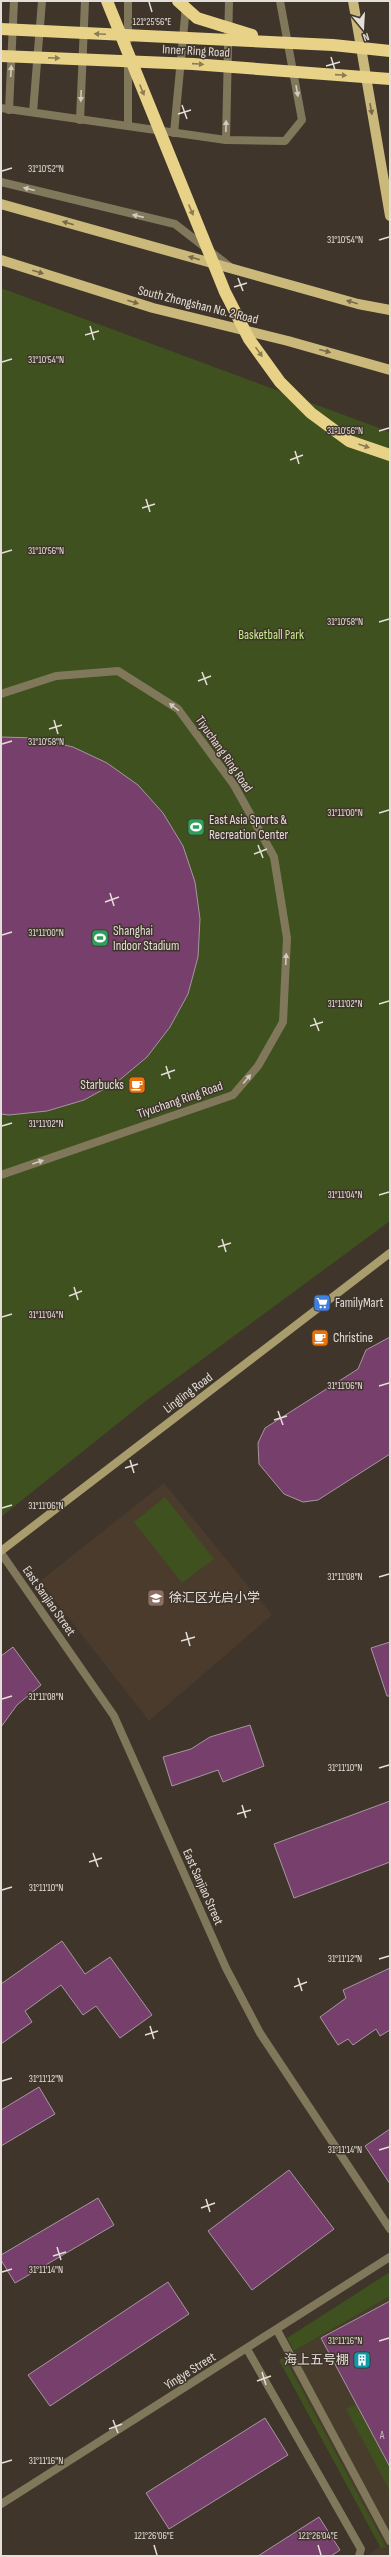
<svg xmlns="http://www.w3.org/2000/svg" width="391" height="2557" viewBox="0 0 391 2557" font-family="'Sofia Sans Condensed','Noto Sans SC',sans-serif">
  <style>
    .commercial { fill: #483d2d }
    .built { fill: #4a3b2c }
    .green { fill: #3e511e }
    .building { fill: #773f6b; stroke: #a597a1 }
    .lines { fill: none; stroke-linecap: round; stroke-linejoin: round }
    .lane { stroke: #81785b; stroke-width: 8 }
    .street { stroke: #81785b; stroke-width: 8 }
    .secondary { stroke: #aa9d6d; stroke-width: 8 }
    .primary { stroke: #cab97b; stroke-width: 10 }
    .highway { stroke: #e7d287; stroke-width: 12 }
    .oneway { fill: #8b7c54 }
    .oneway2 { fill: #d0cabf }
    .oneway3 { fill: #776a4b }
    .ticks { fill: none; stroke: #e4ded8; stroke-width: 1.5 }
    .labels { text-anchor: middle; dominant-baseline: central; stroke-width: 3; stroke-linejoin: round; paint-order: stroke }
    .number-label { font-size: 11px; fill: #c9b6bd }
    .street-label { font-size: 13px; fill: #e4ded8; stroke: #3f352b }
    .park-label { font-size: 13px; fill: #c4e98b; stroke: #3f352b }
    .poi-label { font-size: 13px; fill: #e4ded8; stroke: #3f352b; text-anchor: start }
    .ticks-label { font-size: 10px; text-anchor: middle; fill: #e4ded8; stroke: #3f352b; stroke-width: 3; stroke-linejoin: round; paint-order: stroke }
  </style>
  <rect width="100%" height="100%" fill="#3f352b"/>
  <path class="commercial" d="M390,2296V2556H367L380,2547L279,2360Z"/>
  <path class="built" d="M164,1483L272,1615L149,1721L40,1581Z"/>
  <g class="green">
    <path d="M1,288L390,432V1221L147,1400L1,1517Z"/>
    <path d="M165,1497L214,1559L182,1583L134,1522Z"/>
    <path d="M390,2272V2296L294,2351L287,2338Z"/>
    <path d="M284,2357L386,2547L381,2548L279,2360Z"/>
    <path d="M357,2404L390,2467V2491L346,2409Z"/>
  </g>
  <g class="building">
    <path d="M1,737L36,738L73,747L107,763L138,785L163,813L183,846L195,882L200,919L198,957L188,994L170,1027L147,1057L117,1082L84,1100L47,1111L9,1115L1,1114Z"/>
    <path d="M390,1337V1454L318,1500L303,1502L284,1494L259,1464L258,1443L265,1428L358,1369L366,1350Z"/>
    <path d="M390,1642V1696H387L371,1648Z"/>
    <path d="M13,1647L41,1685L17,1705L1,1727V1656Z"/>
    <path d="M250,1725L264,1766L223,1782L218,1770L172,1786L163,1757L191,1749L210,1737Z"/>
    <path d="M390,1801V1862L294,1898L274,1844Z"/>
    <path d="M62,1941L85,1974L110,1957L152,2015L120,2038L96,2006L83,2015L61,1985L25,2011L32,2022L1,2044V1984Z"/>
    <path d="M390,1968V2030L380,2036L376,2029L353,2045L348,2039L338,2045L320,2017L346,1998L343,1990Z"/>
    <path d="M39,2087L55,2114L1,2146V2110Z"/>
    <path d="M390,2129V2184L365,2146Z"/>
    <path d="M289,2170L334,2229L252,2290L208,2231Z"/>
    <path d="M98,2198L114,2225L15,2283L1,2260V2255Z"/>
    <path d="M168,2282L189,2314L50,2406L28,2375Z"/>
    <path d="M390,2301V2467L321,2338Z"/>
    <path d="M265,2418L288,2455L169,2529L146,2493Z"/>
    <path d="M319,2517L340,2550L331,2556H258Z"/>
  </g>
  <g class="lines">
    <g class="lane">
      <path d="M229,1L226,140L285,141L302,120L280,1"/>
      <path d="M128,40V1"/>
      <path d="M1,108L226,140"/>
      <path d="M9,110L14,1"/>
      <path d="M33,112L42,1"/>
      <path d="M80,120L85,1"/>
      <path d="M128,125V60"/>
      <path d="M174,133L186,6"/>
      <path d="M1,182L175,224L229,266"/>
      <path d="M1,694L56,676L118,671L178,709L234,785L274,857L287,938L283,1022L258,1066L233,1095L1,1175"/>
      <path d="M277,2330L390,2541"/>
      <path d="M247,2349L361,2549L359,2556"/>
    </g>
    <g class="street">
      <path d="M1,1553L114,1716L226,1968L260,2033L390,2229"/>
      <path d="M1,2504L390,2257"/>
    </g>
    <path class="secondary" d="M1,1551L390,1253"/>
    <g class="primary">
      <path d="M353,1L390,216"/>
      <path d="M1,204L358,304L390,310"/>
      <path d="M1,260L153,308L288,341L390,370"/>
    </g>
    <g class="highway">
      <path d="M107,1L225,292L249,339L280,382L311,413L349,441L390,455"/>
      <path d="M178,1L197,18L252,35"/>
      <path d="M1,29L333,45L390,51"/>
      <path d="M1,56L193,64L390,79"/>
    </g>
  </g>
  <defs><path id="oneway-solid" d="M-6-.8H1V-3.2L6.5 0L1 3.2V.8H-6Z"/></defs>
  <g class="oneway">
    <use href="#oneway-solid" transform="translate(100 34) rotate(-177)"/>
    <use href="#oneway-solid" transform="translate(54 58) rotate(2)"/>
    <use href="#oneway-solid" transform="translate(198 64) rotate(4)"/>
    <use href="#oneway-solid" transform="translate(341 75) rotate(4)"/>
    <use href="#oneway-solid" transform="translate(142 90) rotate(68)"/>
    <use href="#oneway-solid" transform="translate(191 210) rotate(67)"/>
    <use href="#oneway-solid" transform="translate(259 352) rotate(55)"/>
    <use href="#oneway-solid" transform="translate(364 446) rotate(19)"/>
  </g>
  <g class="oneway2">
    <use href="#oneway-solid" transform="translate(11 71) rotate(-87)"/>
    <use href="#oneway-solid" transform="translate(297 91) rotate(80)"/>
    <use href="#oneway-solid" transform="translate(81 96) rotate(92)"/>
    <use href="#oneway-solid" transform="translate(226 126) rotate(-89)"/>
    <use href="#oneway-solid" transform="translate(29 189) rotate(-166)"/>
    <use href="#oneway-solid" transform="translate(138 216) rotate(-167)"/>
    <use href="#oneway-solid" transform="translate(174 707) rotate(-143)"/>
    <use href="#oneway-solid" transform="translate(286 959) rotate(-87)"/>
    <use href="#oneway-solid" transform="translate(247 1079) rotate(-50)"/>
    <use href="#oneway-solid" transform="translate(38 1162) rotate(-19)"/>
  </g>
  <g class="oneway3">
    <use href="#oneway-solid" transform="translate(371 109) rotate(80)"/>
    <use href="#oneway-solid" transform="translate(68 223) rotate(-164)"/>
    <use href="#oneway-solid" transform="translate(194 258) rotate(-164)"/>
    <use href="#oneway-solid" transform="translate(38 272) rotate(18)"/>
    <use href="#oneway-solid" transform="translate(133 302) rotate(18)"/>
    <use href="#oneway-solid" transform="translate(352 302) rotate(-164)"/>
    <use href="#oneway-solid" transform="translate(325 351) rotate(15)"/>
  </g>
  <path class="ticks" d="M149,2L152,12M331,57L335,70M326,66L340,62M182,105L187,119M178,114L191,110M2,171L12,168M379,240L389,237M238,278L243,291M234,287L247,283M90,326L94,340M85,335L99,331M2,362L12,359M379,431L389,428M295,451L299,464M290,460L303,455M146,499L150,512M142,508L155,504M2,553L12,550M379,622L389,619M202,672L207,685M198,681L211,676M54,720L58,734M49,729L62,725M2,744L12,741M379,813L389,810M258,845L263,858M254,854L267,849M110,893L114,906M105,902L119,897M2,935L12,932M379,1004L389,1001M314,1018L319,1031M310,1026L323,1022M166,1066L170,1079M161,1075L175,1070M2,1126L12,1123M379,1195L389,1192M222,1239L226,1252M218,1247L231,1243M74,1287L78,1300M69,1296L82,1291M2,1317L12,1314M379,1386L389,1383M278,1411L283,1425M274,1420L287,1416M130,1460L134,1473M125,1468L138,1464M2,1508L12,1505M379,1577L389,1574M186,1632L190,1646M181,1641L195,1637M2,1699L12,1696M379,1768L389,1765M242,1805L246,1818M237,1814L251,1810M93,1853L98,1867M89,1862L102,1858M2,1890L12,1887M379,1959L389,1956M298,1978L302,1991M294,1987L307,1982M150,2026L154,2039M145,2035L158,2031M2,2081L12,2078M379,2150L389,2147M206,2199L210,2212M201,2208L215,2203M57,2247L61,2260M53,2256L66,2252M2,2272L12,2269M379,2341L389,2338M262,2372L266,2385M257,2381L271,2376M113,2420L118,2433M109,2429L122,2424M2,2463L12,2460M154,2545L157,2555M318,2545L321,2555"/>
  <defs>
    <symbol id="stadium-square" viewBox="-11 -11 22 22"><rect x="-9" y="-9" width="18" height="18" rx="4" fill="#2e9e5b" stroke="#3f352b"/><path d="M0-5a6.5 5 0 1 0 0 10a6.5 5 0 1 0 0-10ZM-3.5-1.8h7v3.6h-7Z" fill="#fff"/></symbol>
    <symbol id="cafe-square" viewBox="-11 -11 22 22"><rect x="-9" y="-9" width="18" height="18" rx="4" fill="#e8710a" stroke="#3f352b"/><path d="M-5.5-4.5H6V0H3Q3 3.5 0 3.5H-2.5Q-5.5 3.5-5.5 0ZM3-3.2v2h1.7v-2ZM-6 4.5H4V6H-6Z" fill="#fff"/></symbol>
    <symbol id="supermarket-square" viewBox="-11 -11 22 22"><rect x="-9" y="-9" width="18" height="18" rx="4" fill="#3f7fe0" stroke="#3f352b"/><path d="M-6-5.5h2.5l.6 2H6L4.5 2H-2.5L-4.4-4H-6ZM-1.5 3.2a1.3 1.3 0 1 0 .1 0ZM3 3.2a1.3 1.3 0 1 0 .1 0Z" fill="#fff"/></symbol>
    <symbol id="school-square" viewBox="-11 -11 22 22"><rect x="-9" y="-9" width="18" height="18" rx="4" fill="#8d6e63" stroke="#3f352b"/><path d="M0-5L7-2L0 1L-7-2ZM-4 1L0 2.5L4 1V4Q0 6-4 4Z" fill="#fff"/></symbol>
    <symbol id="building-square" viewBox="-11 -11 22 22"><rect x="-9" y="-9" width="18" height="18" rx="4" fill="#0f9aa8" stroke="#3f352b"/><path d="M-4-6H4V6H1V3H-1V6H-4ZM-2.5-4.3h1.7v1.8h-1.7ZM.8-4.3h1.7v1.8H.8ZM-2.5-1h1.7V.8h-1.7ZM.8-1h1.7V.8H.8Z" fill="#fff"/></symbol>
  </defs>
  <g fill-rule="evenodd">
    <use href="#stadium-square" x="186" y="817" width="20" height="20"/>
    <use href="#stadium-square" x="90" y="928" width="20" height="20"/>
    <use href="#cafe-square" x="127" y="1075" width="20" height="20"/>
    <use href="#supermarket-square" x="312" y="1293" width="20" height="20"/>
    <use href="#cafe-square" x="310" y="1328" width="20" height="20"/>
    <use href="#school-square" x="146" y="1588" width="20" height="20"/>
    <use href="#building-square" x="352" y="2350" width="20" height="20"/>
  </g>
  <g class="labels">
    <g class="number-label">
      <text x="382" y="2435">A</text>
    </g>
    <g class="street-label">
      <text transform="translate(196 51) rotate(3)">Inner Ring Road</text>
      <text transform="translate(198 305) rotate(14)">South Zhongshan No. 2 Road</text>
      <text transform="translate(224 754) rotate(55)">Tiyuchang Ring Road</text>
      <text transform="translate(180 1100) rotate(-19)">Tiyuchang Ring Road</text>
      <text transform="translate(188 1393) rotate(-37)">Lingling Road</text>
      <text transform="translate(49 1601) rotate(55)">East Sanjiao Street</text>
      <text transform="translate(203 1887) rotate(66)">East Sanjiao Street</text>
      <text transform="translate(190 2371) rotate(-32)">Yingye Street</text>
    </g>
    <g class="park-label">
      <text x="271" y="635">Basketball Park</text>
    </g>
    <g class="poi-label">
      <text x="209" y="820">East Asia Sports &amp;<tspan x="209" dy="15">Recreation Center</tspan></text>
      <text x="113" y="931">Shanghai<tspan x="113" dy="15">Indoor Stadium</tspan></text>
      <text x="124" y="1085" text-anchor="end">Starbucks</text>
      <text x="335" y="1303">FamilyMart</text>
      <text x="333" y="1338">Christine</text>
      <text x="169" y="1598">徐汇区光启小学</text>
      <text x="349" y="2360" text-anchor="end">海上五号棚</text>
    </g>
  </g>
  <g class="ticks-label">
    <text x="152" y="25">121°25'56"E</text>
    <text x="46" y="172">31°10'52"N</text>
    <text x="345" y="243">31°10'54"N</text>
    <text x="46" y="363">31°10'54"N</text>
    <text x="345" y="434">31°10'56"N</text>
    <text x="46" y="554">31°10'56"N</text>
    <text x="345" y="625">31°10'58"N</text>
    <text x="46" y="745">31°10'58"N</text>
    <text x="345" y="816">31°11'00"N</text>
    <text x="46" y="936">31°11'00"N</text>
    <text x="345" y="1007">31°11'02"N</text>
    <text x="46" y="1127">31°11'02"N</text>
    <text x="345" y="1198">31°11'04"N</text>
    <text x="46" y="1318">31°11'04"N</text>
    <text x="345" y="1389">31°11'06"N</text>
    <text x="46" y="1509">31°11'06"N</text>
    <text x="345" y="1580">31°11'08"N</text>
    <text x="46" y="1700">31°11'08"N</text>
    <text x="345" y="1771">31°11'10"N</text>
    <text x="46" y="1891">31°11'10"N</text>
    <text x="345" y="1962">31°11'12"N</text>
    <text x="46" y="2082">31°11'12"N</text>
    <text x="345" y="2153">31°11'14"N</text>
    <text x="46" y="2273">31°11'14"N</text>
    <text x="345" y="2344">31°11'16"N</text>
    <text x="46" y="2464">31°11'16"N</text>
    <text x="154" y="2539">121°26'06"E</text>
    <text x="318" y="2539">121°26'04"E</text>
  </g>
  <rect width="391" height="2557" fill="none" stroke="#e4ded8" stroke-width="4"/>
  <g transform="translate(363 28) rotate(162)" stroke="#3f352b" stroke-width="3" paint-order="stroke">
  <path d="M0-3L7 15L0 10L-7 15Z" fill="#e4ded8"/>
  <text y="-6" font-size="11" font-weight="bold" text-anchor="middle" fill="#e4ded8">N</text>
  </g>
</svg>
